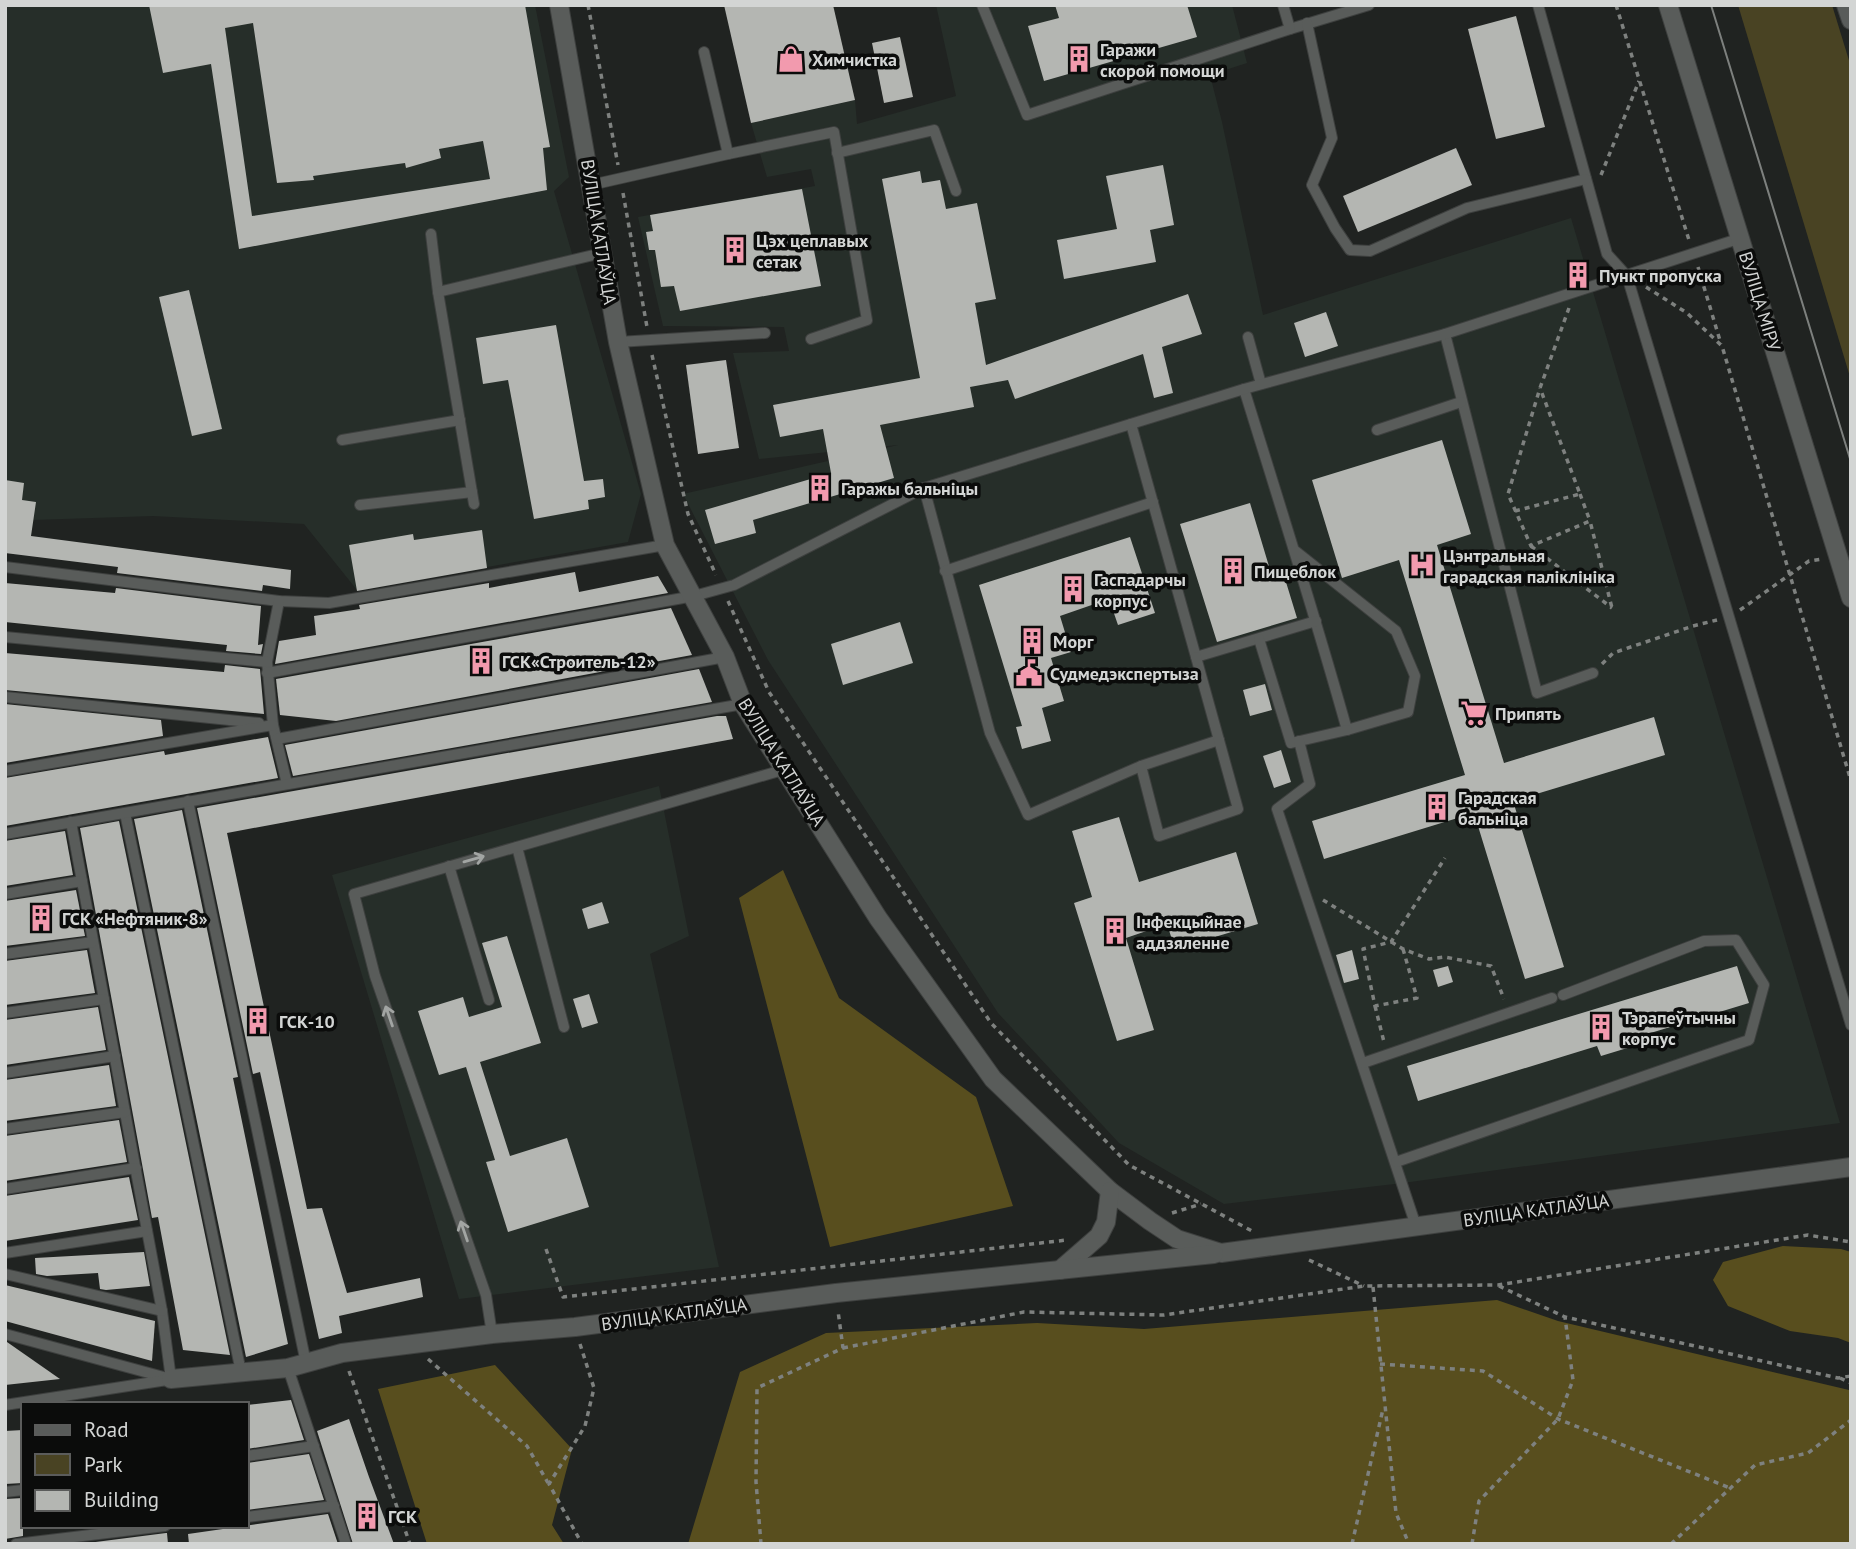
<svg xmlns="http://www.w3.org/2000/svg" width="1856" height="1549" viewBox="0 0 1856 1549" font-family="'PT Sans',sans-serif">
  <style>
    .built { fill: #262e29 }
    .green { fill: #494323 }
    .forest { fill: #584e1e }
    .building { fill: #b4b6b2; fill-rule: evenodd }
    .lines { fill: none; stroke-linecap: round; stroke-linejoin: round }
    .lane-casing { stroke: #3e403f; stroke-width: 12 }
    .street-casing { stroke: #3e403f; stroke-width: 20 }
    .secondary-casing { stroke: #3e403f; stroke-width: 20 }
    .path { stroke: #7e817f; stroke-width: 3.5; stroke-dasharray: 5 5; stroke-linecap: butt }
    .lane { stroke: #595c5a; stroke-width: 10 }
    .street { stroke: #595c5a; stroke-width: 18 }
    .secondary { stroke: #595c5a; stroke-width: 18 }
    .tram { stroke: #7d807e; stroke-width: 2 }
    .oneway { stroke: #a2a5a3 }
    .labels { text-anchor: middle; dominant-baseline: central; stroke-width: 7; stroke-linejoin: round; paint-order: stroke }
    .poi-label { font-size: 18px; font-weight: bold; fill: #d3d5d4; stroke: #0b0c0b; text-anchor: start }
    .street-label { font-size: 18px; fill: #d3d5d4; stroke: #0b0c0b }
  </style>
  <rect width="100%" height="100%" fill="#202321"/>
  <g class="built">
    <path d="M5,5H535L569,177L554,191L641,494L628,542L357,590L304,524L153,516L33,520L5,516Z"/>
    <path d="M936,5H1232L1247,63L1210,75L1222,122L1263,315L1571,218L1840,1123L1403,1183L1224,1204L1119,1143L998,1013L768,660L683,494L898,445L759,459L733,353L789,351L784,327L663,326L638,217L815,186L811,169L767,177L751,123L855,100L857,124L956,96Z"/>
    <path d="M659,786L689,936L650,954L719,1267L459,1299L332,875Z"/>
  </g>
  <path class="green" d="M1738,5H1832L1851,67V380Z"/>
  <g class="forest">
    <path d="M783,870L839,998L976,1097L1013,1206L830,1247L739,898Z"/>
    <path d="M1783,1246L1841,1249L1851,1252V1343L1838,1338L1790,1331L1728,1306L1713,1280L1723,1262Z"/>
    <path d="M1497,1300L1558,1321L1849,1390L1851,1391V1544H688L740,1372L826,1333L1037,1323L1144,1329Z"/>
    <path d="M495,1365L572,1449L552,1525L564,1544H427L378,1389Z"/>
  </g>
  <g class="building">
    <path d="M149,5H525L550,147L543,148L547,190L239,249L211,64L163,73ZM253,23L277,183L314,180L313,176L405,163L406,168L441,158L439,149L483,141L490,179L252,216L225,28Z"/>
    <path d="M724,5H833L855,100L751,123Z"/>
    <path d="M1055,5H1187L1197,37L1044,81L1028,26L1059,18Z"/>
    <path d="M1516,16L1545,127L1496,139L1468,29Z"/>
    <path d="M900,37L913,97L884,103L872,43Z"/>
    <path d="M1456,148L1472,185L1358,232L1343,196Z"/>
    <path d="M1163,165L1174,225L1150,230L1156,262L1064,279L1057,240L1117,229L1106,176Z"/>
    <path d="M920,171L922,183L940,180L946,209L977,203L996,299L975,303L986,365L1188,294L1202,334L1162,347L1173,393L1154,398L1143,354L1015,399L1008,380L970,387L974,407L880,425L894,478L753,520L756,533L715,544L705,510L831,473L823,429L780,437L773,405L920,378L882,179Z"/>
    <path d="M802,189L821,286L680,311L674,286L661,287L655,250H649L646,232L653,231L650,215Z"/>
    <path d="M189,290L222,429L192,436L159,297Z"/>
    <path d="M1326,312L1338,346L1305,357L1294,323Z"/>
    <path d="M556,325L584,481L603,479L605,497L588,500L589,509L534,519L508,380L483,384L476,338Z"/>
    <path d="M726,360L739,448L698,454L686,365Z"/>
    <path d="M1442,440L1471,534L1437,545L1504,763L1654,717L1665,755L1513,801L1564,967L1525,979L1474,813L1324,859L1312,821L1465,775L1399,560L1342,578L1312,480Z"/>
    <path d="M5,480L24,483L22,500L36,502L31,536L291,570L290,589L263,585L262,591L117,573L118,567L5,553Z"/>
    <path d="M1250,503L1271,573L1282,569L1297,618L1217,642L1180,524Z"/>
    <path d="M482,530L487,568L357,591L349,545L413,534L414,540Z"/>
    <path d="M1130,537L1155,613L1118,625L1109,599L1060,616L1071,652L1051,658L1064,701L1042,708L1051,741L1022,749L1016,727L1022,726L979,585Z"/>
    <path d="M575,572L579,592L658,576L668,593L275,664L279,641L316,635L314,616L360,609L359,605L489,583V588Z"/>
    <path d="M5,583L115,593L116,588L261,606L258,645L263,644L261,654L226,651L227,645L5,622Z"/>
    <path d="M671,608L692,655L336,721L280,715L276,679Z"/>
    <path d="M900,622L913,663L843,685L831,644Z"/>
    <path d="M5,653L224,672L225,665L260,669L264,714L5,690Z"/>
    <path d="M699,669L712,702L293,776L285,745Z"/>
    <path d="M1265,684L1272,710L1250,716L1243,690Z"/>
    <path d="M5,704L161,720L163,736L5,763Z"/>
    <path d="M717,716H726L733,739L227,833L307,1209L322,1208L347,1293L420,1278L423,1297L339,1316L342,1333L319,1339L260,1072L253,1074L197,808Z"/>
    <path d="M268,737L278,778L5,826V778L164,751L165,755Z"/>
    <path d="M1281,750L1291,782L1274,788L1263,756Z"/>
    <path d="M182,810L238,1077L233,1078L288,1344L246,1357L134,819Z"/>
    <path d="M1119,817L1139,882L1236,852L1258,924L1175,949L1167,924L1126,938L1154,1030L1117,1041L1074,903L1092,897L1072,831Z"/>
    <path d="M119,821L230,1355L183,1350L158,1217L152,1218L80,828Z"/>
    <path d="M65,831L73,875L5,886V841Z"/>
    <path d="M76,890L85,936L5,946V901Z"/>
    <path d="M602,902L609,923L588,929L582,909Z"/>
    <path d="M507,936L541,1043L480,1062L510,1156L567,1138L589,1207L508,1232L486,1162L495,1160L466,1067L439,1075L418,1011L463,997L469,1017L502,1007L482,943Z"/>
    <path d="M87,950L95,993L5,1005V961Z"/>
    <path d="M1352,950L1359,979L1344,983L1336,955Z"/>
    <path d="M1448,966L1453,982L1438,987L1433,970Z"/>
    <path d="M1737,966L1749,1003L1644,1035L1647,1042L1601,1056L1597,1046L1418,1101L1407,1066Z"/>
    <path d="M589,994L598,1023L582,1028L573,999Z"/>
    <path d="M98,1007L106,1050L5,1065V1020Z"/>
    <path d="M109,1065L116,1106L5,1121V1080Z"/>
    <path d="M119,1120L127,1162L5,1181V1136Z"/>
    <path d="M129,1177L138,1220L5,1241V1196Z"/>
    <path d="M144,1252L150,1286L106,1290L100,1289L98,1273L47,1276L36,1274L35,1258Z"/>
    <path d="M5,1285L155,1321L152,1361L5,1321Z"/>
    <path d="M5,1342H7L60,1379L5,1385Z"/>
    <path d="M291,1400L304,1440L247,1449V1405Z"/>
    <path d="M349,1419L369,1477L394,1544H353L317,1431Z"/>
    <path d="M23,1430V1483L5,1484V1431Z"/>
    <path d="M309,1454L324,1500L247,1510V1463Z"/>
    <path d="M23,1498V1536L5,1539V1499Z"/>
    <path d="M328,1514L338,1544H189L188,1534Z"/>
    <path d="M167,1533L168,1544H80L166,1533Z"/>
  </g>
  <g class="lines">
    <defs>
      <g id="lane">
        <path d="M982,5L1027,115L1290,29L1369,5"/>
        <path d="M1283,5L1290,29"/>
        <path d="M1538,5L1607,254L1627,276L1851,1025"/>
        <path d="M1307,23L1332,138L1312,185L1335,228L1350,250L1370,251L1467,208L1586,179"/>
        <path d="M837,153L934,130L956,191"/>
        <path d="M728,154L834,132L867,320L811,339"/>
        <path d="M591,185L728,154L704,52"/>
        <path d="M431,234L438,292L474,504"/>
        <path d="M438,292L602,253"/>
        <path d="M1445,334L1537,693L1593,673"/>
        <path d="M1248,337L1261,384"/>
        <path d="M618,342L765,333"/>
        <path d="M1244,389C1279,502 1315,615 1347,730L1408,712L1415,676L1396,631L1294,550"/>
        <path d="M1131,424L1196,657L1316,621"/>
        <path d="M1377,430L1461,402"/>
        <path d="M342,440L460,420"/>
        <path d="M924,488L990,733L1028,815L1141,766L1219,740"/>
        <path d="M360,505L472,492"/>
        <path d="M5,567L279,601L329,603L665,545"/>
        <path d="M945,571L1153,502"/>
        <path d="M279,601L267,662L273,725L287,784"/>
        <path d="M5,637L267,662"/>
        <path d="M1259,639L1291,743L1347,730"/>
        <path d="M267,673L694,596L734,585L924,488L1244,389L1445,334L1741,238"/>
        <path d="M5,697L259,723"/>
        <path d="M277,739L725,657"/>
        <path d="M1299,741L1310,784L1277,809L1416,1226"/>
        <path d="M1141,766L1159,836L1238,809L1196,657"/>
        <path d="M5,771L273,725"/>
        <path d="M188,801L306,1363"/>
        <path d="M125,813L241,1372"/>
        <path d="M71,822L162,1311L171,1379"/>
        <path d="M5,834L743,704"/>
        <path d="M517,847L564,1027"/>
        <path d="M449,866L489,1000"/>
        <path d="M5,894L82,881"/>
        <path d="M5,954L93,942"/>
        <path d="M5,1013L104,999"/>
        <path d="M1363,1063L1552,998"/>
        <path d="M5,1073L115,1056"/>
        <path d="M5,1129L125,1112"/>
        <path d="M1396,1162L1749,1040L1764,985L1736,940L1704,941L1563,995"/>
        <path d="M5,1189L136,1168"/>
        <path d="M5,1253L147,1231"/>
        <path d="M5,1274L162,1311"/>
        <path d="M5,1334L171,1379"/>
        <path d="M492,1334L486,1295L375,976L354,894L786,769"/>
        <path d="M288,1368L346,1544"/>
        <path d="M5,1405L167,1380"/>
        <path d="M247,1456L314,1446"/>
        <path d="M5,1492L23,1490"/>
        <path d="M247,1517L334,1506"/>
        <path d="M16,1544L165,1526"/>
      </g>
      <g id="street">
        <path d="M559,5L618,342L665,545L725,657L743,704L878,918L993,1079L1110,1191L1150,1221L1177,1239L1221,1253L1851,1167"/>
        <path d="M1846,5L1851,20"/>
        <path d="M1060,1270L1099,1236L1106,1222L1110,1191"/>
        <path d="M171,1379L288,1368L342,1353L492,1334L575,1327L836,1293L1214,1254"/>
      </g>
      <path id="secondary" d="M1668,5L1851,598"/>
    </defs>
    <use href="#lane" class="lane-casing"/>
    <use href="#street" class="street-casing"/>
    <use href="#secondary" class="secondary-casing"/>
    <g class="path">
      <path d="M588,5L618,165"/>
      <path d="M1616,5L1689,240"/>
      <path d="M1601,175L1639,81"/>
      <path d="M623,193L647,327"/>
      <path d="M1698,267L1721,344"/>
      <path d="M1646,287L1687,313L1722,346L1851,781"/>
      <path d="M1569,308L1540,388L1508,494L1531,546L1590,521L1612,608"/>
      <path d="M652,355L688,514L716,575"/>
      <path d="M1580,494L1590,521"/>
      <path d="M1515,511L1580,494L1540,388"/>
      <path d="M1531,546L1612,608"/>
      <path d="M728,601L769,692L991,1023L1129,1165L1252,1231"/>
      <path d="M1740,610L1809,561L1822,559"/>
      <path d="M1602,664L1613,653L1693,626L1717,620"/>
      <path d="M1323,900L1403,949L1429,959L1445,957L1491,966L1504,999"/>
      <path d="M1403,949L1417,998L1375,1006L1363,949L1391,942L1445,858"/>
      <path d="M1375,1006L1384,1042"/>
      <path d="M1172,1213L1201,1204"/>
      <path d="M546,1249L563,1297L1067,1240"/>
      <path d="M1309,1260L1364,1286"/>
      <path d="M1499,1286L1565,1317L1838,1378L1851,1376"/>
      <path d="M1373,1287L1396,1513L1409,1544"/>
      <path d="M580,1344L594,1388L585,1426L549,1484L582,1544"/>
      <path d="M843,1348L1024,1312L1164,1315L1364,1286L1498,1285L1808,1235L1851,1242"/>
      <path d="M428,1359L527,1446L548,1483"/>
      <path d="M1380,1364L1483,1371L1558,1419L1730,1488"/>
      <path d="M349,1371L410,1544"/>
      <path d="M1840,1378L1851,1383"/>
      <path d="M761,1544L756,1482L757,1388L843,1348L838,1311"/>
      <path d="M1352,1544L1383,1409"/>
      <path d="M1472,1544L1479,1501L1558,1419L1573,1380L1565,1317"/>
      <path d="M1671,1544L1755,1465L1808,1453L1851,1420"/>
    </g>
    <use href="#lane" class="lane"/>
    <use href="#street" class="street"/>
    <use href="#secondary" class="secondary"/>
    <path class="tram" d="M1711,5L1851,462"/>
  </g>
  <defs><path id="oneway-shaft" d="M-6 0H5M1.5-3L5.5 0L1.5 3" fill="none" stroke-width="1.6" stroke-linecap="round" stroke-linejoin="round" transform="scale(1.75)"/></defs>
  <g class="oneway">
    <use href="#oneway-shaft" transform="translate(474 859) rotate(-16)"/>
    <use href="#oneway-shaft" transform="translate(389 1016) rotate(-109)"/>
    <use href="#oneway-shaft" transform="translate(464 1231) rotate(-109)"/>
  </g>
  <defs>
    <symbol id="shop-bare" viewBox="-9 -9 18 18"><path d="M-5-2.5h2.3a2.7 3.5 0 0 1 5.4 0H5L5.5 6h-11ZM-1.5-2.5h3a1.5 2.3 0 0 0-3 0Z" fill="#f29aae" stroke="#0b0c0b" stroke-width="2.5" paint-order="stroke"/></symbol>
    <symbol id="building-bare" viewBox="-9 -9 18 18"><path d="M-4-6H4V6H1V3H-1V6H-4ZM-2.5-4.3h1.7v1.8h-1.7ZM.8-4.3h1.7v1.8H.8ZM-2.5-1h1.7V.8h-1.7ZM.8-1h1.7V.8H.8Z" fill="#f29aae" stroke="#0b0c0b" stroke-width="2.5" paint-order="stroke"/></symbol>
    <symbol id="hospital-bare" viewBox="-9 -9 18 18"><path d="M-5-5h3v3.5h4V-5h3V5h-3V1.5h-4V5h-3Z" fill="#f29aae" stroke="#0b0c0b" stroke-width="2.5" paint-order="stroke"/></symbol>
    <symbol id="civic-bare" viewBox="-9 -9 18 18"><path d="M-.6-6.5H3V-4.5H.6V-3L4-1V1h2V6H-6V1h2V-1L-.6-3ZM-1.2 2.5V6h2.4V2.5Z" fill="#f29aae" stroke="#0b0c0b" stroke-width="2.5" paint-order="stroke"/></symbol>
    <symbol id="supermarket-bare" viewBox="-9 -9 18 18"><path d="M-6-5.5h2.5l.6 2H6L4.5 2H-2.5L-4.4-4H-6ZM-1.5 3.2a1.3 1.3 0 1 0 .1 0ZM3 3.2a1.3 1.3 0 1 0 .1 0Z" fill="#f29aae" stroke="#0b0c0b" stroke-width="2.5" paint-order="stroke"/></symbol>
  </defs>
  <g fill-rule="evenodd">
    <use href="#shop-bare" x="772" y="40" width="38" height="38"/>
    <use href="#building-bare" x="1060" y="40" width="38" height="38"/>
    <use href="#building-bare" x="716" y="231" width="38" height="38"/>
    <use href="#building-bare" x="1559" y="256" width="38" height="38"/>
    <use href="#building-bare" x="801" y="469" width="38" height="38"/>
    <use href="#hospital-bare" x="1403" y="546" width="38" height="38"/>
    <use href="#building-bare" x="1214" y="552" width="38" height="38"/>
    <use href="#building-bare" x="1054" y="570" width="38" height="38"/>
    <use href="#building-bare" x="1013" y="622" width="38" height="38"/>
    <use href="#building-bare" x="462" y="642" width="38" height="38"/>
    <use href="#civic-bare" x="1010" y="654" width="38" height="38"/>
    <use href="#supermarket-bare" x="1455" y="694" width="38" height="38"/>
    <use href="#building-bare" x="1418" y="788" width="38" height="38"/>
    <use href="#building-bare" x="22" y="899" width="38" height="38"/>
    <use href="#building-bare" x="1096" y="912" width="38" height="38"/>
    <use href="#building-bare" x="239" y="1002" width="38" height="38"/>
    <use href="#building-bare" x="1582" y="1008" width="38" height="38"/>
    <use href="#building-bare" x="348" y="1497" width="38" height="38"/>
  </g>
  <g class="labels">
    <g class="poi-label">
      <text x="1100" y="49">Гаражи<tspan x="1100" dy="21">скорой помощи</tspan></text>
      <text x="812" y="59">Химчистка</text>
      <text x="756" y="240">Цэх цеплавых<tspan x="756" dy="21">сетак</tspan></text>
      <text x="1599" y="275">Пункт пропуска</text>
      <text x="841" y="488">Гаражы бальніцы</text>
      <text x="1443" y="555">Цэнтральная<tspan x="1443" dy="21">гарадская паліклініка</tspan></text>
      <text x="1254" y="571">Пищеблок</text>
      <text x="1094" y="579">Гаспадарчы<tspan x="1094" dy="21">корпус</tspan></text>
      <text x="1053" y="641">Морг</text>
      <text x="502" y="661">ГСК«Строитель-12»</text>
      <text x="1050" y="673">Судмедэкспертыза</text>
      <text x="1495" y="713">Припять</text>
      <text x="1458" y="797">Гарадская<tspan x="1458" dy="21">бальніца</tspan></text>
      <text x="62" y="918">ГСК «Нефтяник-8»</text>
      <text x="1136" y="921">Інфекцыйнае<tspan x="1136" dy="21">аддзяленне</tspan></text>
      <text x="1622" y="1017">Тэрапеўтычны<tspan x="1622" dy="21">корпус</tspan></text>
      <text x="279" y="1021">ГСК-10</text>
      <text x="388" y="1516">ГСК</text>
    </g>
    <g class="street-label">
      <text transform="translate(599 232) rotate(81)">ВУЛІЦА КАТЛАЎЦА</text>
      <text transform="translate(1760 301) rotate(73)">ВУЛІЦА МІРУ</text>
      <text transform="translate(782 762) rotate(58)">ВУЛІЦА КАТЛАЎЦА</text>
      <text transform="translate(1536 1210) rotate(-8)">ВУЛІЦА КАТЛАЎЦА</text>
      <text transform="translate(674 1314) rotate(-8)">ВУЛІЦА КАТЛАЎЦА</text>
    </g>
  </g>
  <rect width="1856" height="1549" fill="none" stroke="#d3d5d4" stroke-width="14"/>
  <rect x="21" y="1402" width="228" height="126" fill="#0b0c0b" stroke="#5b5c5b" stroke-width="2"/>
  <rect x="35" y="1425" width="35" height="10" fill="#595c5a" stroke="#5b5c5b" stroke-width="2"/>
  <text x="84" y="1437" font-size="21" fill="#d3d5d4">Road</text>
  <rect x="35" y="1454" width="35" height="21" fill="#494323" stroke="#5b5c5b" stroke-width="2"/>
  <text x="84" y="1472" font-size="21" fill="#d3d5d4">Park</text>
  <rect x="35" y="1490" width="35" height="21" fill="#b4b6b2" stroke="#5b5c5b" stroke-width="2"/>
  <text x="84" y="1507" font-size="21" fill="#d3d5d4">Building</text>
</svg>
